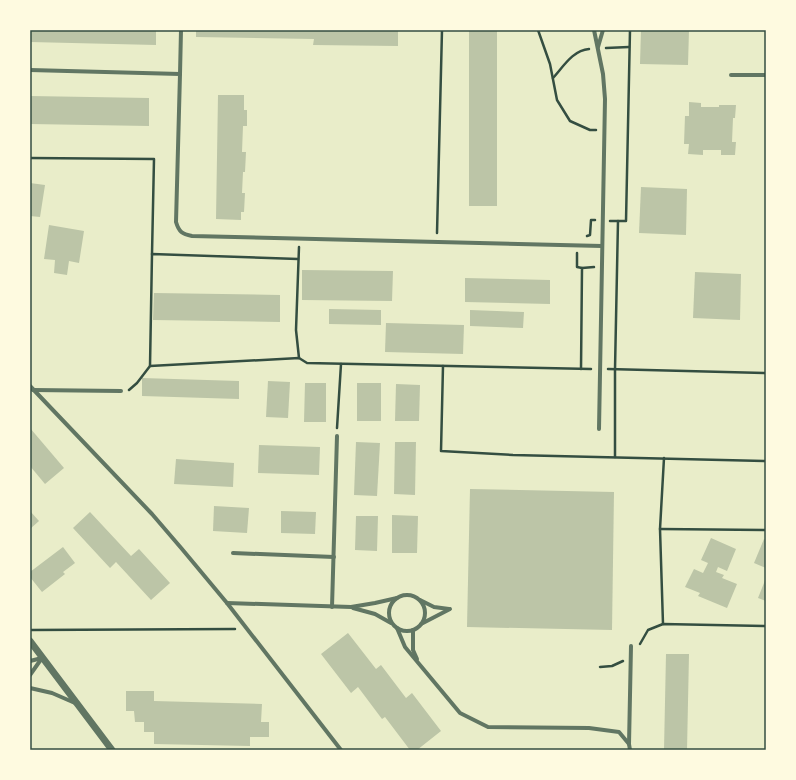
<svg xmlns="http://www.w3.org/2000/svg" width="796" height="780" viewBox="0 0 796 780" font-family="'Open Sans',sans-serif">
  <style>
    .building { fill: #bcc5a7 }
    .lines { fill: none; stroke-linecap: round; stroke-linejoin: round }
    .path { stroke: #344e41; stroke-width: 2.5 }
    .minor { stroke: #617663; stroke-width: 4 }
    .tertiary { stroke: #617663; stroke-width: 7 }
    .neatline { fill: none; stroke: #344e41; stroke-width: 1.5 }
  </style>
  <rect width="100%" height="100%" fill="#e9edc9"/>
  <g class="building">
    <path d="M30,30H156V45L30,42Z"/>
    <path d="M196,30H398V46L313,45L314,39L196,37Z"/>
    <rect x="469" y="30" width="28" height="176"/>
    <path d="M641,30H689L688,65L640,64Z"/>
    <path d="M218,95H244V110H247V126H243L242,152H246L245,172H243L242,193H245L244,212H241V220L216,219Z"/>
    <path d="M30,96L149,98V126L30,124Z"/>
    <path d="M689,102L701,103V107H719V105H736L735,118H733L732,142H736L735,155H721V150H703V155L688,154L689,144H684L685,116H689Z"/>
    <path d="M30,183L45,185L40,217L30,216Z"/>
    <path d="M641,187L687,189L686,235L639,233Z"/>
    <path d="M49,225L84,231L79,263L69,261L67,275L54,273L55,260L44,259Z"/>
    <path d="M302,270L393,271L392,301L302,300Z"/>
    <path d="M695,272L741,274L740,320L693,318Z"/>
    <path d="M465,278L550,280V304L465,302Z"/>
    <path d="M154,293L280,295V322L153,320Z"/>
    <path d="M329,309L381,310V325L329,324Z"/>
    <path d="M470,310L524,312L523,328L470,326Z"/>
    <path d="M386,323L464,325L463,354L385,352Z"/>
    <path d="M142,378L239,381V399L142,396Z"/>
    <path d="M268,381L290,382L288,418L266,417Z"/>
    <path d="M305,383H326V422H304Z"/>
    <rect x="357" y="383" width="24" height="38"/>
    <path d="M396,384L420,385L419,421H395Z"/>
    <path d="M30,428L64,468L45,484L30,466Z"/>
    <path d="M356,442L380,443L377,496L354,495Z"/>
    <path d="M395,442H416L415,495L394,494Z"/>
    <path d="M259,445L320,447L319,475L258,473Z"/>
    <path d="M176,459L234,463L233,487L174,484Z"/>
    <path d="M470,489L614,492L612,630L467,627Z"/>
    <path d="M214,506L249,508L247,533L213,531Z"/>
    <path d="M30,511L39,521L30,529Z"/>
    <path d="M281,511L316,512L315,534L281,533Z"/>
    <path d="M90,512L131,556L139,549L170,583L151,600L116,562L110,568L73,528Z"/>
    <path d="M392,515L418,516L417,553H392Z"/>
    <path d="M356,516H378L377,551L355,550Z"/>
    <path d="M711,538L736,549L727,571L718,567L716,572L724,575L722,578L737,584L727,608L698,596L700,593L685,587L694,569L703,573L708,563L701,560Z"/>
    <path d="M764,539L766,540V568L754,563Z"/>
    <path d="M63,547L75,563L63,572L65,574L42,592L30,577V572Z"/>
    <path d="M766,578V601L758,598Z"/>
    <path d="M348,633L376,669L381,665L406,698L412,693L441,731L417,750H410L385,717L382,719L358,687L351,693L321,654Z"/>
    <path d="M666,654H689L687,750H664Z"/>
    <path d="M126,691H154V701L262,704L261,722H269V737H250V746L154,744V732H144V722H135L134,711H126Z"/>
  </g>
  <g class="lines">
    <g class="path">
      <path d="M538,30L550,64L557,100L570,121L590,130H596"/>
      <path d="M606,48L629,47"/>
      <path d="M553,78C563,67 573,50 589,49"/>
      <path d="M30,158L154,159L152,254"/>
      <path d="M610,221H626L630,30"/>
      <path d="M437,233L442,30"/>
      <path d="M587,236L590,235L591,220H595"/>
      <path d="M299,247L296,330L299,358"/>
      <path d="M577,253V267L582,268L581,369"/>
      <path d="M582,268L594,267"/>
      <path d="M150,366L299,358L307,363L591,369"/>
      <path d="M443,366L441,451L513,455L766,461"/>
      <path d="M608,369L766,373"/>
      <path d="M129,390L137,383L150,366L152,254L298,259"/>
      <path d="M337,428L341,364"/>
      <path d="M615,457V369L618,221"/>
      <path d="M660,529L766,530"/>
      <path d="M663,624L660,529L664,458"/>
      <path d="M30,630L235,629"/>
      <path d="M640,644L648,630L663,624L766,626"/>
      <path d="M600,667L612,666L623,661"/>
    </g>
    <g class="minor">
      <path d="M594,30L603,74L605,99L599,429"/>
      <path d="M598,47L603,30"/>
      <path d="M30,70L180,74L176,222C179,232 182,234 192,236L602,246"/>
      <path d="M180,74L181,30"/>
      <path d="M731,75H766"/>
      <path d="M30,386L152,514L182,549L227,603L341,750"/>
      <path d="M33,390L121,391"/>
      <path d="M233,553L334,557"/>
      <circle cx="407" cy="613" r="18"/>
      <path d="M420,600L434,607L449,609"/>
      <path d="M227,603L351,607L375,603L397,598"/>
      <path d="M332,607L337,436"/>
      <path d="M353,608L375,614L391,623"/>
      <path d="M421,624L450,609"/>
      <path d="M397,628L405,647L460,713L488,727L589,728L619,732L629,744L630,750"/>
      <path d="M413,630V650L417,659"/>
      <path d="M30,661L42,658"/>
      <path d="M30,675L42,658"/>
      <path d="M30,688L52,693L75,703"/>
      <path d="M629,744L631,646"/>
    </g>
    <path class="tertiary" d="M30,641L112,750"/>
  </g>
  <rect width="796" height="780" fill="none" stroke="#fefae0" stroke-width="62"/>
  <rect x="31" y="31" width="734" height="718" class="neatline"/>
</svg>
